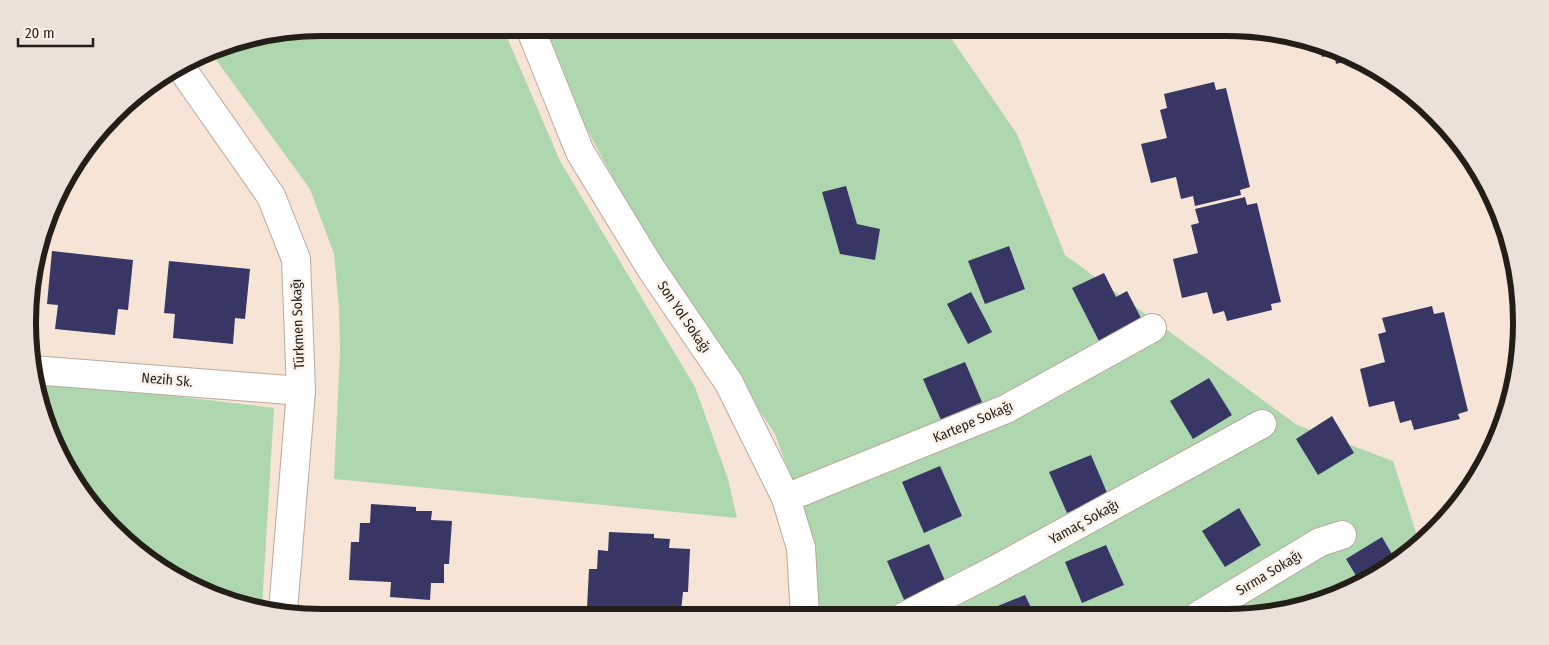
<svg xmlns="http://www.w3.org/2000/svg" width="1549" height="645" viewBox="0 0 1549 645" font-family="'Fira Sans Condensed',sans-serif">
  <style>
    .green { fill: #aed7af }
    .building { fill: #383665 }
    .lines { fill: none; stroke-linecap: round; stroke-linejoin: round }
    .minor-casing { stroke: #baaa9c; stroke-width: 30 }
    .minor { stroke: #fff; stroke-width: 28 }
    .labels { text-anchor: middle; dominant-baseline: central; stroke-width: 5; stroke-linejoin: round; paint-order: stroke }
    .street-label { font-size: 14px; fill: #241e19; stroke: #fdf2ea }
    .rim { fill: none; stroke: #241e19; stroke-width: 6 }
  </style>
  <rect width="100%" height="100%" fill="#f6e4d6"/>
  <g class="green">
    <path d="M323,28H503L560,161L695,387L728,479L737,518L334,479L340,351L339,308L334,254L310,189L211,53L227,43Z"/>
    <path d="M546,28H944L1017,134L1065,255L1297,425L1393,461L1420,545L1357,587L1265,615L941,616L940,611L929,616H817L815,543L775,434L647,241L584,124Z"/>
    <path d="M33,379L274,408L262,608L228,602L143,557L77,486Z"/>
  </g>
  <g class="building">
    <path d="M1319,43H1321L1351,60L1336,64L1334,54L1322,57Z"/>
    <path d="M1214,82L1216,90L1226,88L1250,187L1240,190L1241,195L1195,206L1193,196L1181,199L1176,177L1151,183L1141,144L1167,138L1160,110L1167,108L1164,94Z"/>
    <path d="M846,186L857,224L880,229L875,260L840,254L822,192Z"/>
    <path d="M1245,197L1247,205L1257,203L1281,302L1271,304L1272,310L1227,321L1224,311L1213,314L1207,292L1182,298L1173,259L1198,253L1191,225L1199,223L1195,209Z"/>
    <path d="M1009,246L1025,289L985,304L968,261Z"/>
    <path d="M52,251L133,260L128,310L118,309L115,335L55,329L58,305L47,304Z"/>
    <path d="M169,261L250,269L245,319L235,318L233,344L173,338L175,314L164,313Z"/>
    <path d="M1104,273L1116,297L1127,291L1142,320L1099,341L1072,288Z"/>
    <path d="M971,292L992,332L968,344L947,304Z"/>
    <path d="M1432,306L1434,314L1444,312L1468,411L1458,414L1460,419L1414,430L1411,420L1400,423L1394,401L1369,407L1360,369L1385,362L1378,334L1386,332L1382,318Z"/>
    <path d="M965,362L982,402L941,420L923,379Z"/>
    <path d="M1209,378L1232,415L1193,439L1170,401Z"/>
    <path d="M1332,416L1354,453L1318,475L1296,439Z"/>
    <path d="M1091,455L1108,495L1067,513L1049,472Z"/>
    <path d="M940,466L962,516L924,533L902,482Z"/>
    <path d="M371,504L416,507V511H432L431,520L452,521L449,564H444V583H431L430,600L390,597L391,582L349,580L351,542H359L360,523H370Z"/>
    <path d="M1239,508L1261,545L1225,567L1202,531Z"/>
    <path d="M609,532L654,534V538L670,539L669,548L690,549L688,592H683L681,611L669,610L668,617H628L629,610L587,608L589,569H597L598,550L608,551Z"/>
    <path d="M1382,537L1396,561L1361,584L1346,559Z"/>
    <path d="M929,544L946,583L905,602L887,561Z"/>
    <path d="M1106,545L1124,585L1082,603L1065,562Z"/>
    <path d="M1025,595L1035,616H985L983,612Z"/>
  </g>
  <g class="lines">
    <defs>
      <g id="minor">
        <path d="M530,28L580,152L650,267L729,383L786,498L801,548L805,616"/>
        <path d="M182,69L271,196L296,259L301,391L283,611"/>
        <path d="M33,370L301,391"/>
        <path d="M786,498L1006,409L1152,328"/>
        <path d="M1199,615L1320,542L1342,535"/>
        <path d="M905,616L993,571L1262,424"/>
      </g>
    </defs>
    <use href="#minor" class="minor-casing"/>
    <use href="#minor" class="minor"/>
  </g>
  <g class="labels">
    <g class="street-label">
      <text transform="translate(684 317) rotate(56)">Son Yol Sokağı</text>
      <text transform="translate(298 324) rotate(-92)">Türkmen Sokağı</text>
      <text transform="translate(167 380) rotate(5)">Nezih Sk.</text>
      <text transform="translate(973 422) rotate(-23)">Kartepe Sokağı</text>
      <text transform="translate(1084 522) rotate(-29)">Yamaç Sokağı</text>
      <text transform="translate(1269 573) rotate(-31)">Sırma Sokağı</text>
    </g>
  </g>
  <path d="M0 0H1549V645H0ZM322 36H1227A286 286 0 0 1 1513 322V323A286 286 0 0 1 1227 609H322A286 286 0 0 1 36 323V322A286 286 0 0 1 322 36Z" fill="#ece1d9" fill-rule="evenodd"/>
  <path class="rim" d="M322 36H1227A286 286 0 0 1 1513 322V323A286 286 0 0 1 1227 609H322A286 286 0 0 1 36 323V322A286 286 0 0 1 322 36Z"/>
  <path d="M18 38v8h75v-8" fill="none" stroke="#241e19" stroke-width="2.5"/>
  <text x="25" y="38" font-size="15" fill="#241e19" stroke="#fdf2ea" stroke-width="4" paint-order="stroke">20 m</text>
</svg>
